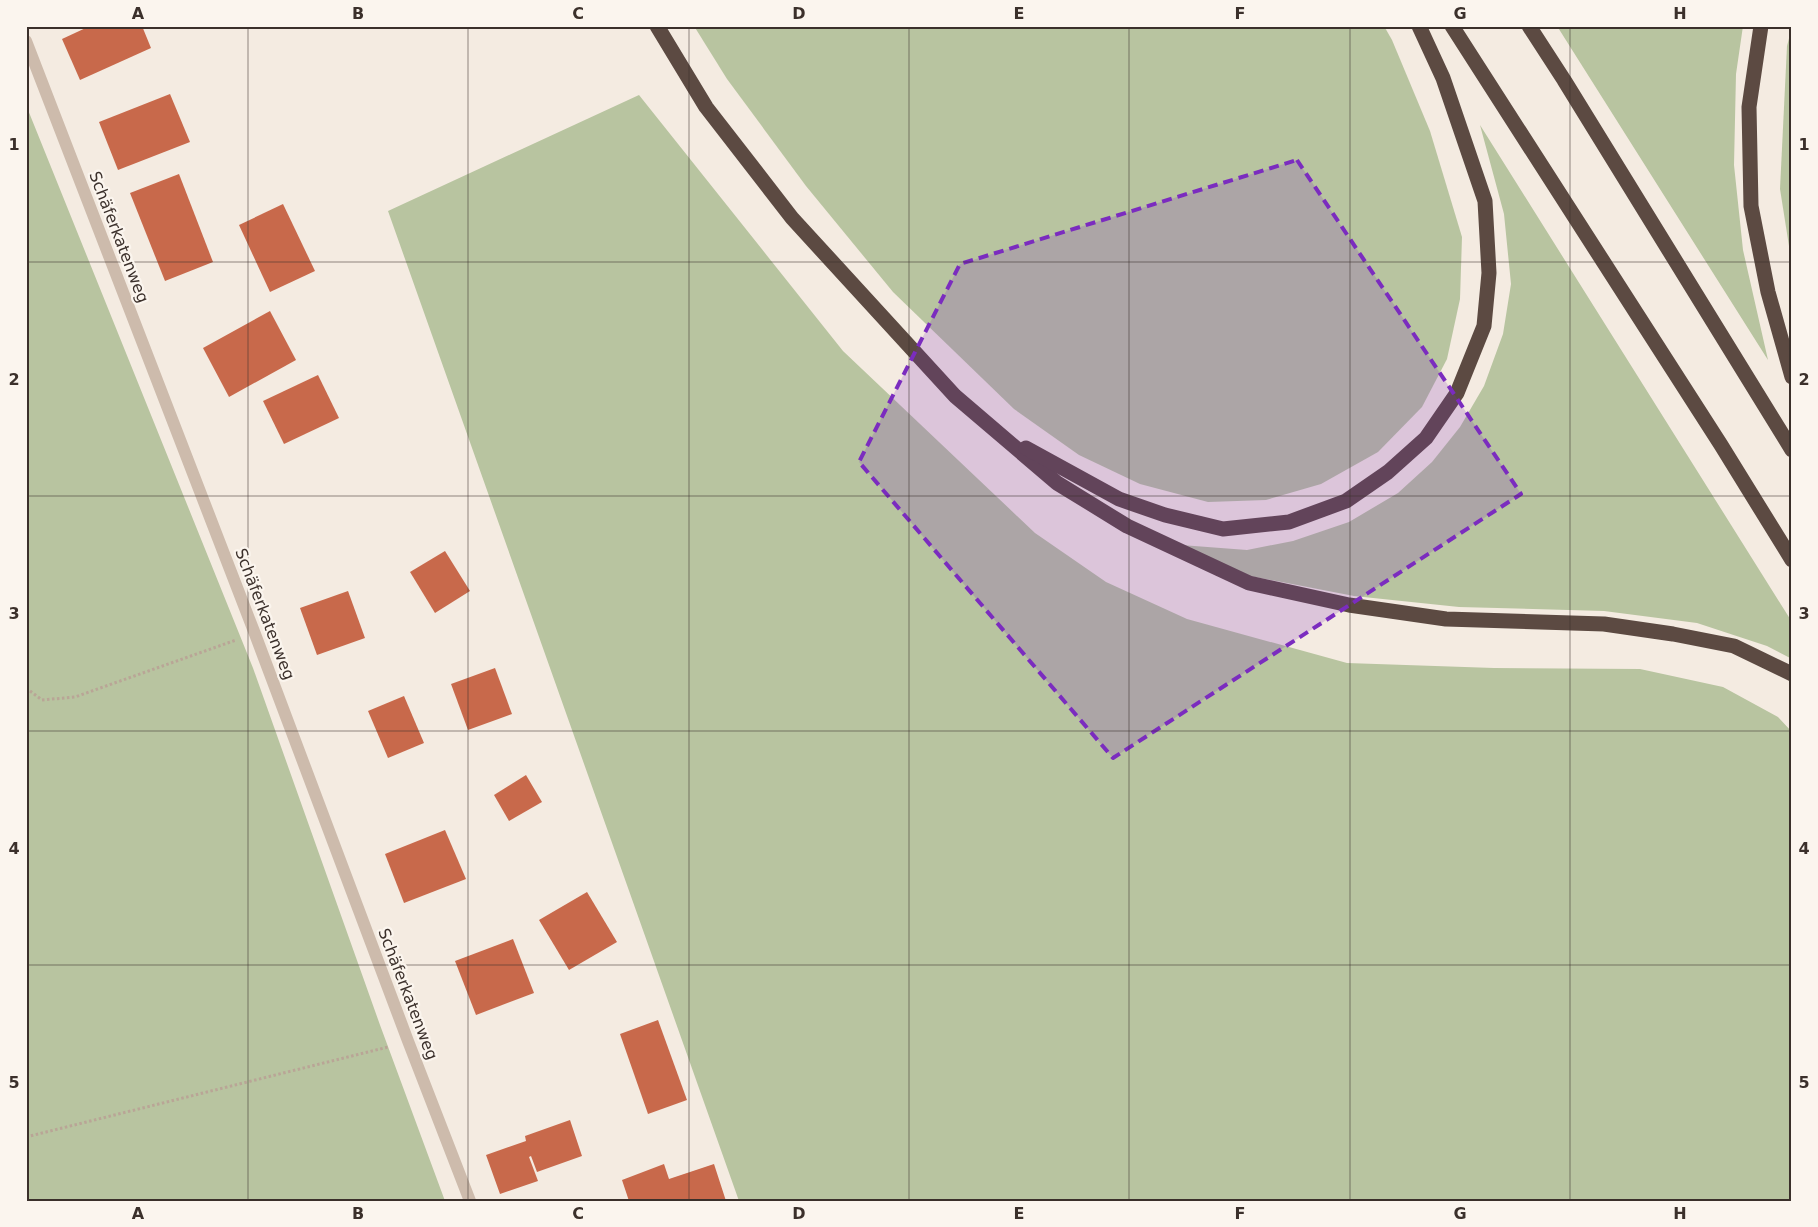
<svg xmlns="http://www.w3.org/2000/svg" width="1818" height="1227" viewBox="0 0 1818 1227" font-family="'DejaVu Sans',sans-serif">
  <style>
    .green { fill: #b8c4a0 }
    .building { fill: #c8694b }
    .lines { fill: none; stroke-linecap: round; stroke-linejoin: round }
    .path { stroke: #b9a596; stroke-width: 3; stroke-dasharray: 2.5 2.5; stroke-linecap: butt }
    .minor { stroke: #cdbbac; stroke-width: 12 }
    .motorway { stroke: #5c4a42; stroke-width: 15 }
    .marked { fill: #7b2cbf; fill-opacity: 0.2; stroke: #7b2cbf; stroke-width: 4; stroke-dasharray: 10 6; stroke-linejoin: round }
    .grid { fill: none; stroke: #3b302b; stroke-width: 1; stroke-opacity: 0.55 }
    .labels { text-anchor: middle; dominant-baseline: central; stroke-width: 4.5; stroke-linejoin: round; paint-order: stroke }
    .street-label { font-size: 16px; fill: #3b302b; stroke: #fbf5ee }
    .neatline { fill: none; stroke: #3b302b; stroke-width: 2 }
    .grid-label { font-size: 16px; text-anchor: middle; font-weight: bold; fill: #3b302b }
  </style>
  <rect width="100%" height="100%" fill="#f4ebe1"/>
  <g class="green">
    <path d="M694,26H1384L1392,40L1430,131L1462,237L1460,299L1447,359L1422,407L1378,452L1321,484L1266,500L1208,502L1140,484L1079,455L1014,409L893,292L806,186L727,79Z"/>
    <path d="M1557,26H1743L1736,74L1734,165L1743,250L1768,360Z"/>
    <path d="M1792,27V265L1780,189L1787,46Z"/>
    <path d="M639,95L843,351L1035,533L1106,582L1187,619L1347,663L1494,668L1640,669L1723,687L1778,717L1792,732V1201H739L388,211Z"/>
    <path d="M26,105L253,668L380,1025L445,1201H26Z"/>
    <path d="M1480,125L1792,622V659L1767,646L1697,623L1604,611L1459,607L1354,596L1250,576L1181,545L1247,550L1293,541L1349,522L1398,493L1432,462L1460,427L1484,386L1503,334L1511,284L1504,214Z"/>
  </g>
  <g class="building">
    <path d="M90,26H142L151,48L80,80L62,39Z"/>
    <path d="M170,94L190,142L118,170L99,122Z"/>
    <path d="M179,174L213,262L165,281L130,193Z"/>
    <path d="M283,204L315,271L270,292L239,225Z"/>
    <path d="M270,311L296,360L229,397L203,348Z"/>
    <path d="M318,375L339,418L284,444L263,401Z"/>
    <path d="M445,551L470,591L435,613L410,572Z"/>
    <path d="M348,591L365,638L317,655L300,608Z"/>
    <path d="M495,668L512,714L468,730L451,684Z"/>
    <path d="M404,696L424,743L388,758L368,711Z"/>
    <path d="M526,775L542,802L509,821L494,795Z"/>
    <path d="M445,830L466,879L404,903L385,854Z"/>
    <path d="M587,892L617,942L569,970L539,920Z"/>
    <path d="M513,939L534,993L476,1015L455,961Z"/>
    <path d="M658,1020L687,1100L648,1114L620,1034Z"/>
    <path d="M570,1120L582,1156L537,1172L531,1156L529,1157L538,1181L500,1194L486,1155L526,1141L525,1136Z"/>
    <path d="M664,1164L669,1179L714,1164L726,1201H629L622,1180Z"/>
  </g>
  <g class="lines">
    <g class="path">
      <path d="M26,688L42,700L75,697L236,640"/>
      <path d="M26,1137L388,1047"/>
    </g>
    <path class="minor" d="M26,41L255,634L408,1041L470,1201"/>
    <g class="motorway">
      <path d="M657,26L706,107L792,218L955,396L1057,483L1127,526L1249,583L1349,605L1446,619L1604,624L1673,634L1734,646L1792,674"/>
      <path d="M1452,26L1721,445L1792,560"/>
      <path d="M1529,26L1564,80L1792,450"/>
      <path d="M1761,26L1749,107L1751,206L1768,292L1792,377"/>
      <path d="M1026,448L1119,499L1165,515L1223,529L1289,522L1346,501L1388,472L1426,438L1457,393L1484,326L1489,273L1485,201L1443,78L1419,26"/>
    </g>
  </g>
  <path class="marked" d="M1297,160L1521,494L1113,758L859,462L960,264Z"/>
  <path class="grid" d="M248,26V1201M468,26V1201M689,26V1201M909,26V1201M1129,26V1201M1350,26V1201M1570,26V1201M26,262H1792M26,496H1792M26,731H1792M26,965H1792"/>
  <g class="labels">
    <g class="street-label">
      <text transform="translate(119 237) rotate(69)">Schäferkatenweg</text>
      <text transform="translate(265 614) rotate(69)">Schäferkatenweg</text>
      <text transform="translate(408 994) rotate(69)">Schäferkatenweg</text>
    </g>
  </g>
  <rect width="1818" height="1227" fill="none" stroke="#fbf5ee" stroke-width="55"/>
  <rect x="28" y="28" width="1762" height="1172" class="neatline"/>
  <g class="grid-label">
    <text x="138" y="19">A</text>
    <text x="358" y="19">B</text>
    <text x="578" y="19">C</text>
    <text x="799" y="19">D</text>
    <text x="1019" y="19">E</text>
    <text x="1240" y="19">F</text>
    <text x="1460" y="19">G</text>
    <text x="1680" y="19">H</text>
    <text x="14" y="150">1</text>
    <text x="1804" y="150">1</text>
    <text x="14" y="385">2</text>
    <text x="1804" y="385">2</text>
    <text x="14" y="619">3</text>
    <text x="1804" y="619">3</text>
    <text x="14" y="854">4</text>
    <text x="1804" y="854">4</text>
    <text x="14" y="1088">5</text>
    <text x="1804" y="1088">5</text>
    <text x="138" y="1219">A</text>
    <text x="358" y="1219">B</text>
    <text x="578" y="1219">C</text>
    <text x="799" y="1219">D</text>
    <text x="1019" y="1219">E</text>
    <text x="1240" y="1219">F</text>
    <text x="1460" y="1219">G</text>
    <text x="1680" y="1219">H</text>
  </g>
</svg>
